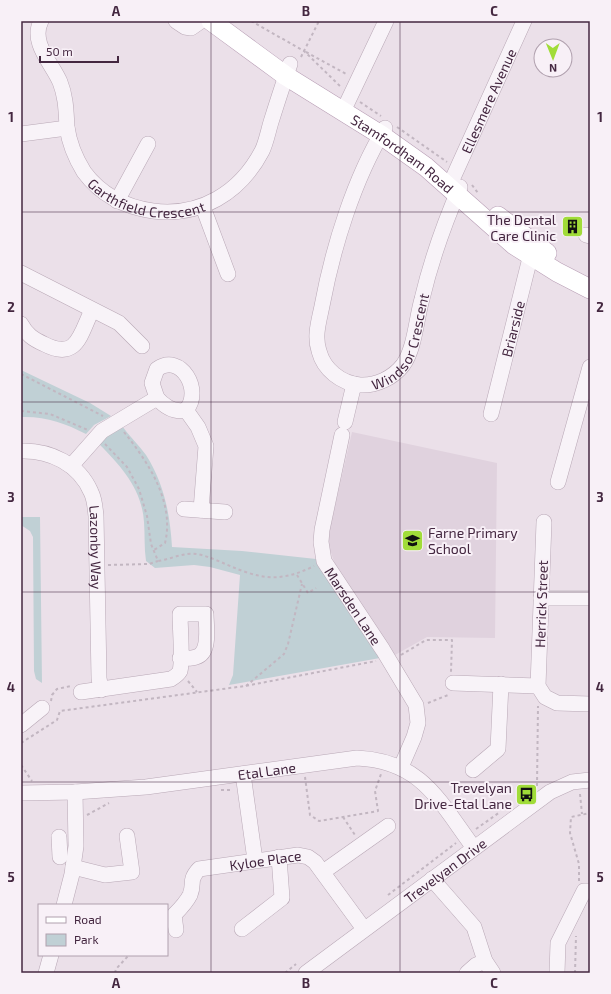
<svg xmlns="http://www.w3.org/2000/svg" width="611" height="994" viewBox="0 0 611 994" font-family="'Exo 2',sans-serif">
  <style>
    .built { fill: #e0d2de }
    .green { fill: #c0d0d5 }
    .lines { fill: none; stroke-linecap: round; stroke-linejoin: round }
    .minor-casing { stroke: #b9a8b6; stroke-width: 16 }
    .major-casing { stroke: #b89eb5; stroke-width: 20 }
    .path { stroke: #c2b6c1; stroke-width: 2; stroke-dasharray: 3 3; stroke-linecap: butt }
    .minor { stroke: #f8f3f8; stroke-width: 15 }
    .major { stroke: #fff; stroke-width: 19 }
    .grid { fill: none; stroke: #442740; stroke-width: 1; stroke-opacity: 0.55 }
    .labels { text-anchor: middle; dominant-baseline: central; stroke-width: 4; stroke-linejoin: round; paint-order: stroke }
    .street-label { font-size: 14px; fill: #442740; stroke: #f8f0f7 }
    .poi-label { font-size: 14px; fill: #442740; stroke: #f8f0f7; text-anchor: end }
    .neatline { fill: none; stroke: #442740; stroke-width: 1.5 }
    .grid-label { font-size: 13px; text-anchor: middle; font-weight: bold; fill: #442740 }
  </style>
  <rect width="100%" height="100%" fill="#ebe0e9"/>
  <path class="built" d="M352,432L497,463L495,638L427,637L395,655L335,564L329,547V532Z"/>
  <g class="green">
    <path d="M21,370L90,403L111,416L94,425L86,434C65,423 45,416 21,417Z"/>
    <path d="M122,426C129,436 139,445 146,455C164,483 170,514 172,547L242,551L316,559L380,658L229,685L233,675L240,575L210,567L194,565L155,568L146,561C144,548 145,535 144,522C142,489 121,466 99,444L108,435Z"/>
    <path d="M21,517H40L42,683L36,679L34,671L33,537L30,531L21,525Z"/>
  </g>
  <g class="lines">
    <defs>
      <g id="minor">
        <path id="s1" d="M41,21C30,43 52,63 60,82C66,97 66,111 67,127C69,142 76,159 84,172C101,195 125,207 153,211C200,217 240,193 262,151C266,143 268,132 271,122C277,103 283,84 290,64"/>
        <path d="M176,21L185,27L191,28L201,21"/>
        <path d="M347,103L386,21"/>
        <path id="s2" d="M385,128C354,179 333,247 322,306C319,321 314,336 319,351C324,370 341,383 360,385C376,386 393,378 403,365C415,348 416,320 422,299C431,261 444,224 460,187"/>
        <path d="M21,134L67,128"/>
        <path id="s3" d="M452,180L524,21"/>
        <path d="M117,201L148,144"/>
        <path d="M203,207L228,274"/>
        <path d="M586,235L590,236"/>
        <path d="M21,273L119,323L142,346"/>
        <path d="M21,324C27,335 33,339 44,344C77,361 80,335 92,310"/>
        <path d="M157,398L152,383L157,369C181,352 203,391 186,410"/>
        <path id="s4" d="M491,414L533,246"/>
        <path d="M345,422L354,384"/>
        <path id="s5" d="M342,435L322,530L321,542L324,561L383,650L416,705L418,723L414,737L401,767"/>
        <path id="s6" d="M21,451C50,450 79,464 91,492C95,500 95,508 96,516L99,678L101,690"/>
        <path d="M71,466L102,431L157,398C165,407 174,413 186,410L198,427L206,446L201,510"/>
        <path d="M558,482L590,367"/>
        <path d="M184,509L225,512"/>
        <path d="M544,522L538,686L545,697L557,703L590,704"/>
        <path d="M541,598H590"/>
        <path d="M453,683L538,686"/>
        <path d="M81,692L171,679C174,677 178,675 180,671C183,660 180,627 180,614H206C206,626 211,653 196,657C191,659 185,658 180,658"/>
        <path d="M21,725L42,708"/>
        <path d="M473,770L498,749L501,684"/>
        <path d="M243,774L255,860"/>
        <path id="s7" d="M21,793L75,792L146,787L357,758C422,761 439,801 474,848"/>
        <path d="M59,837L60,857"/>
        <path d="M73,867L105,875L132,872L127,836"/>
        <path d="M323,872L388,826"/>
        <path d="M432,879L474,927L485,961L493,973"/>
        <path d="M64,905L72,874L76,846L75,792"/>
        <path d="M242,929L282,898L279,857"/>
        <path id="s8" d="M176,930L174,915C180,909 186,903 190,895C195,883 188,881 199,869L298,855L308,857L315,862L364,929"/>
        <path d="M46,973L51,955"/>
        <path id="s9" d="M306,973L550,792L572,782L590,780"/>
        <path d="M467,973L476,965L485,961"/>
        <path d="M557,973L558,943L584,891H590"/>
      </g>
      <g id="major">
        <path id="s10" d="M211,21L286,76L381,135L426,167L514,245L557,272L590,289"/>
        <path d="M498,216L547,253"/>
      </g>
    </defs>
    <use href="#minor" class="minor-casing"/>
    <use href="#major" class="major-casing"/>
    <g class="path">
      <path d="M251,21L304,51L341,87"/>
      <path d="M306,52L348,75"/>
      <path d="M301,57L319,21"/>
      <path d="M360,102L381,116"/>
      <path d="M397,127L447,162"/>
      <path d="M472,185L478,193"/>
      <path d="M21,374L103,416"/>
      <path d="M21,411L50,414L88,430"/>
      <path d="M124,432C148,462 175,502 165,543L154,550"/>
      <path d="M105,444L127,467L139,489L147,516L151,544L158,561C171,559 185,552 197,554C216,558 231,568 249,573C273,581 292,577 314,566"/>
      <path d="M108,565L149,564L158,561"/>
      <path d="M297,575L308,593L316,588"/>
      <path d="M401,655L426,640H452L451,672"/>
      <path d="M188,681L197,692"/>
      <path d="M246,686L284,654L288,644L302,584"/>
      <path d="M51,701L52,695L57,689L71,686"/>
      <path d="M428,703L448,695"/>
      <path d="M21,743L57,720L60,711L245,686L376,661"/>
      <path d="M21,765L32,781"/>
      <path d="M305,777L310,815L319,821L378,811L375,791L381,774"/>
      <path d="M537,786L538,706"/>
      <path d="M221,790H232"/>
      <path d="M580,794L582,814"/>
      <path d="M87,815L109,803"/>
      <path d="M343,817L355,835"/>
      <path d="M476,829L500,812"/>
      <path d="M579,881V864L570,833L571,817L590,813"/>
      <path d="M388,895L456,843"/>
      <path d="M115,973L116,969L129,955"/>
      <path d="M285,973L296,964"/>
      <path d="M575,973L576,936"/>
    </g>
    <use href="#minor" class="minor"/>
    <use href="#major" class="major"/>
  </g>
  <path class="grid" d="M211,21V973M400,21V973M21,212H590M21,402H590M21,592H590M21,782H590"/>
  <defs>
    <symbol id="building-square" viewBox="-11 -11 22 22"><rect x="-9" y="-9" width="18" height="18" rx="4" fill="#a1dc39" stroke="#f8f0f7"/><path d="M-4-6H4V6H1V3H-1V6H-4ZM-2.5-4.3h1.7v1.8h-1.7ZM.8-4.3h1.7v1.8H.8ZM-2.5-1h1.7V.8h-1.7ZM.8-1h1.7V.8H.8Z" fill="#111"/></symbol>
    <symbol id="school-square" viewBox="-11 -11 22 22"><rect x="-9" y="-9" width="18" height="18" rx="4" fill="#a1dc39" stroke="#f8f0f7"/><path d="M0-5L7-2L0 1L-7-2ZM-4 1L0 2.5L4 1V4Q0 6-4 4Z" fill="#111"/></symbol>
    <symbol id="bus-square" viewBox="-11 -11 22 22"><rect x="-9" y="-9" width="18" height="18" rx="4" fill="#a1dc39" stroke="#f8f0f7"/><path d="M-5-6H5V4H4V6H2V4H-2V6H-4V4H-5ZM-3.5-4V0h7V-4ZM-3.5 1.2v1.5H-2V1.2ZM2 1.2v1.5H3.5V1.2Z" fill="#111"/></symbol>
  </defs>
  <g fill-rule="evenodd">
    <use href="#building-square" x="560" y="214" width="25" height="25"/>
    <use href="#school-square" x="400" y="528" width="25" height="25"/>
    <use href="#bus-square" x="514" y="782" width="25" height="25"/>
  </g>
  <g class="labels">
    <g class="street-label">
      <text stroke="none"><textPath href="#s3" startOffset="87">Ellesmere Avenue</textPath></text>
      <text stroke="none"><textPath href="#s10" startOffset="233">Stamfordham Road</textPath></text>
      <text stroke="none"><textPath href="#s1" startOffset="233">Garthfield Crescent</textPath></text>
      <text stroke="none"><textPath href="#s4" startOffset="88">Briarside</textPath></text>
      <text stroke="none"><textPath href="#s2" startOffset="360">Windsor Crescent</textPath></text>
      <text stroke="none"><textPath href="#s6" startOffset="142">Lazonby Way</textPath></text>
      <text transform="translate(541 604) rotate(-88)">Herrick Street</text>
      <text stroke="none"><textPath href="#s5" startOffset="182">Marsden Lane</textPath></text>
      <text stroke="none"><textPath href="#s7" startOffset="247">Etal Lane</textPath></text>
      <text stroke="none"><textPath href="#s8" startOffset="136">Kyloe Place</textPath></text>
      <text stroke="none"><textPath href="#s9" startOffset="173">Trevelyan Drive</textPath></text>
    </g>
    <g class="poi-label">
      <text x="556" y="219">The Dental<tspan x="556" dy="16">Care Clinic</tspan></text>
      <text x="428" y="532" text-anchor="start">Farne Primary<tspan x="428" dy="16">School</tspan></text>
      <text x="512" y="787">Trevelyan<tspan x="512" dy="16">Drive-Etal Lane</tspan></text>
    </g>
  </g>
  <rect width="611" height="994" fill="none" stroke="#f8f0f7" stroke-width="44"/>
  <rect x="38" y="904" width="130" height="52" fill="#f8f0f7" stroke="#b0a0ae"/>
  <rect x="46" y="917" width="20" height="6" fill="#ffffff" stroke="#b0a0ae"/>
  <text x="74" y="924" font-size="12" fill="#442740">Road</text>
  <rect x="46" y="934" width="20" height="12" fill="#c0d0d5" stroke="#b0a0ae"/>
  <text x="74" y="944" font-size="12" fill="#442740">Park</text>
  <g transform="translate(553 58) rotate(179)"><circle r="19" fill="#f8f0f7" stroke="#b0a0ae"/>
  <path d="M0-3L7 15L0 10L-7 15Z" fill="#a1dc39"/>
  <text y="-6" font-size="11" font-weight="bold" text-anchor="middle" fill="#442740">N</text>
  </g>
  <path d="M40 56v6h78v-6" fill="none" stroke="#442740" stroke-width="2"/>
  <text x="46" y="56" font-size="12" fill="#442740" stroke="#f8f0f7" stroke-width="3" paint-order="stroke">50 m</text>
  <rect x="22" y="22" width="567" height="950" class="neatline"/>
  <g class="grid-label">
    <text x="116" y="16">A</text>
    <text x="306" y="16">B</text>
    <text x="494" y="16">C</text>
    <text x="11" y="122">1</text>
    <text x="600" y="122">1</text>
    <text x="11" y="312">2</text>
    <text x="600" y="312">2</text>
    <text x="11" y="502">3</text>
    <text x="600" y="502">3</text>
    <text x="11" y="692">4</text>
    <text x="600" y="692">4</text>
    <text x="11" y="882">5</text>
    <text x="600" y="882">5</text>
    <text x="116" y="988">A</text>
    <text x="306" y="988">B</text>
    <text x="494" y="988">C</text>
  </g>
</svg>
